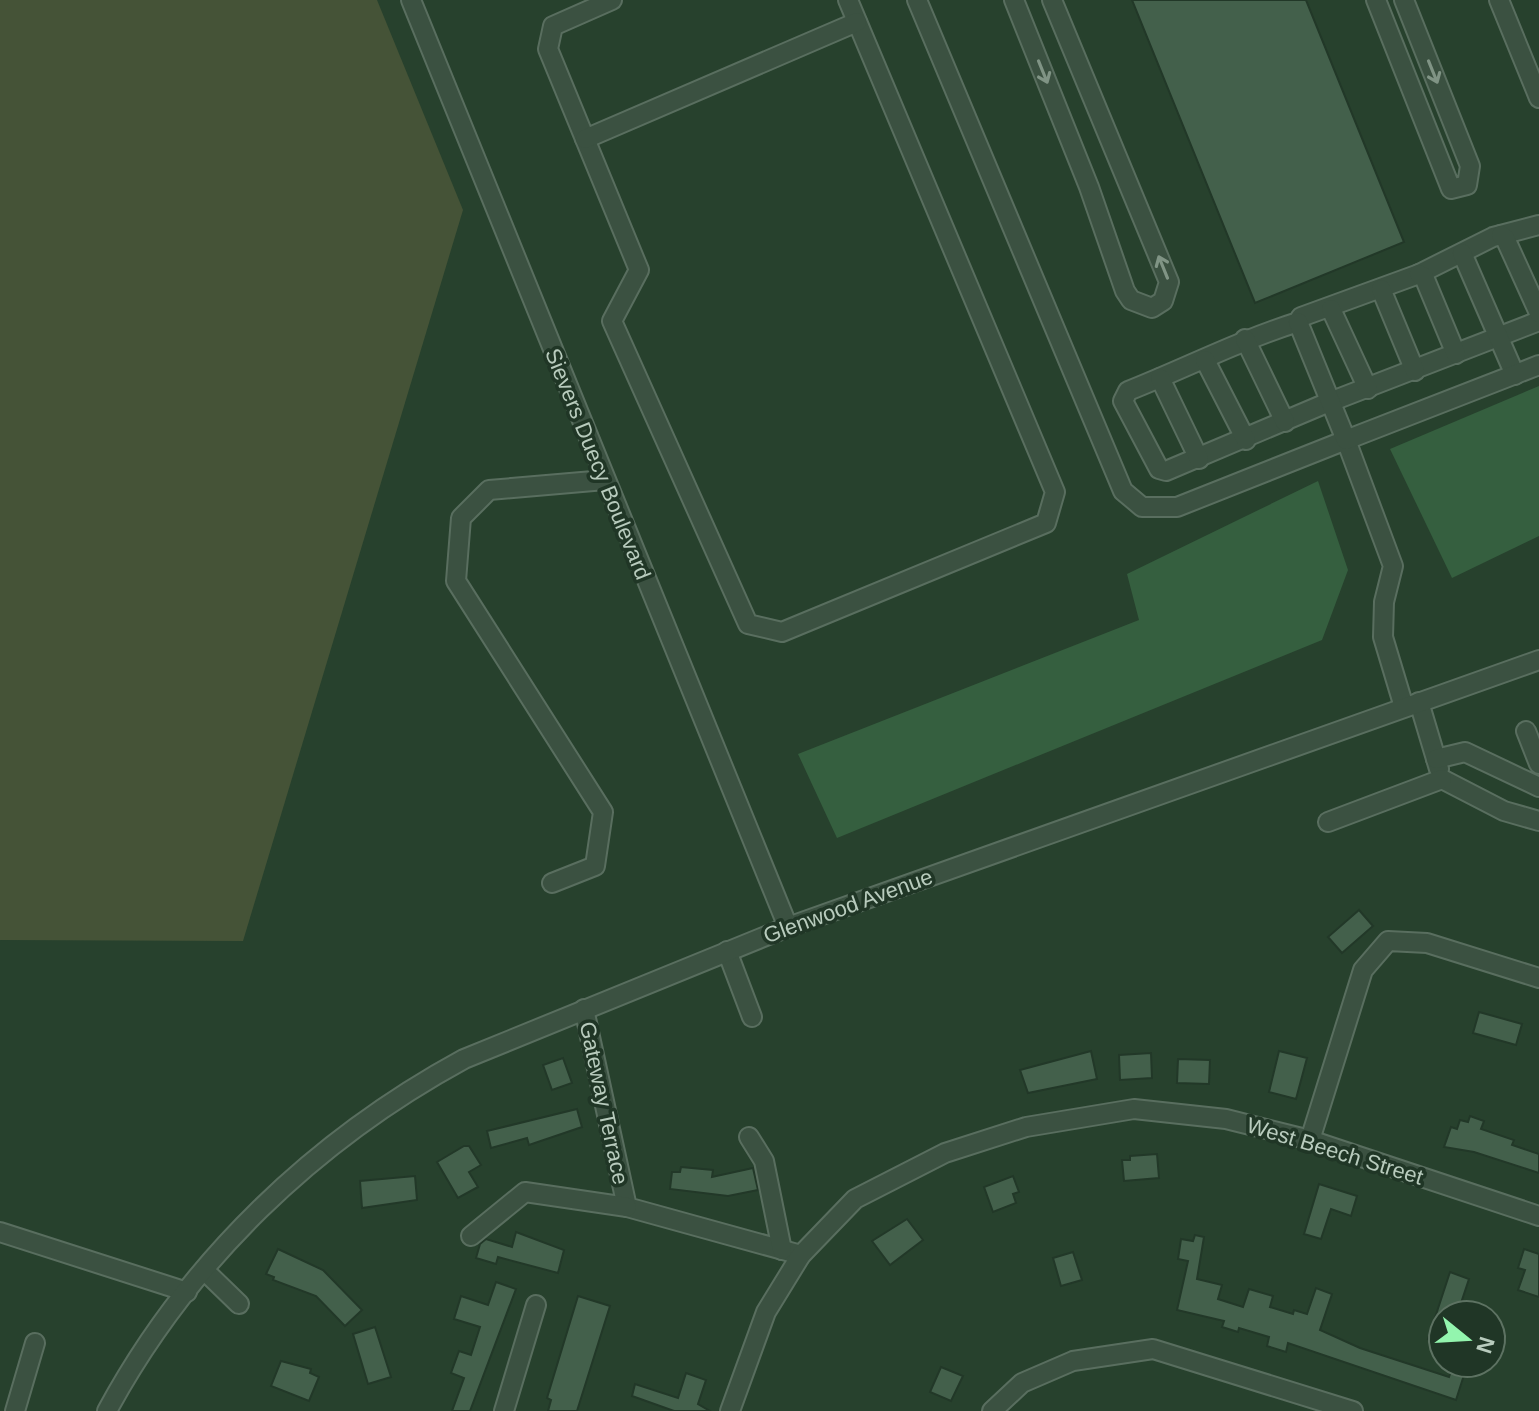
<svg xmlns="http://www.w3.org/2000/svg" width="1539" height="1411" viewBox="0 0 1539 1411" font-family="Helvetica,sans-serif">
  <style>
    .green { fill: #455337 }
    .water { fill: #355f3f }
    .building { fill: #43604b; stroke: #223828; stroke-width: 2 }
    .lines { fill: none; stroke-linecap: round; stroke-linejoin: round }
    .minor-casing { stroke: #596e5f; stroke-width: 22 }
    .minor { stroke: #3b5141; stroke-width: 18 }
    .oneway { stroke: #809485 }
    .labels { text-anchor: middle; dominant-baseline: central; stroke-width: 7; stroke-linejoin: round; paint-order: stroke }
    .street-label { font-size: 22px; fill: #b8cbbd; stroke: #203626 }
  </style>
  <rect width="100%" height="100%" fill="#27412d"/>
  <path class="green" d="M0,0H377L463,210L243,941L0,940Z"/>
  <g class="water">
    <path d="M1539,386V536L1452,578L1390,449Z"/>
    <path d="M1318,481L1348,570L1322,640L837,838L798,754L1139,620L1127,574Z"/>
  </g>
  <g class="building">
    <path d="M1132,0H1306L1404,242L1255,303Z"/>
    <path d="M1359,910L1373,926L1342,953L1328,937Z"/>
    <path d="M1479,1012L1522,1024L1516,1045L1473,1033Z"/>
    <path d="M1091,1051L1097,1079L1028,1093L1020,1070Z"/>
    <path d="M1279,1051L1307,1058L1296,1099L1269,1092Z"/>
    <path d="M1151,1053L1152,1078L1120,1080L1119,1055Z"/>
    <path d="M563,1058L572,1083L552,1090L543,1065Z"/>
    <path d="M1178,1059L1210,1060L1209,1084L1177,1083Z"/>
    <path d="M577,1109L582,1127L529,1145L527,1138L491,1148L487,1131Z"/>
    <path d="M1470,1116L1484,1121L1481,1129L1514,1140L1512,1145L1539,1154V1173L1474,1152L1444,1147L1451,1127L1457,1129L1460,1120L1468,1122Z"/>
    <path d="M464,1146H469L481,1165L469,1172L478,1187L458,1198L437,1162Z"/>
    <path d="M1157,1154L1159,1178L1124,1181L1122,1160H1130V1156Z"/>
    <path d="M681,1167L713,1170L712,1177L753,1168L758,1190L728,1196L670,1189L672,1172H680Z"/>
    <path d="M415,1176L417,1200L362,1208L360,1181Z"/>
    <path d="M1013,1176L1019,1192L1013,1194L1016,1203L993,1212L984,1187Z"/>
    <path d="M1319,1184L1357,1196L1351,1216L1331,1209L1321,1239L1304,1234Z"/>
    <path d="M907,1219L923,1240L890,1265L872,1241Z"/>
    <path d="M516,1232L564,1250L558,1273L498,1257L496,1264L476,1258L480,1244L486,1239L512,1247Z"/>
    <path d="M1195,1235L1204,1237L1197,1279L1222,1285L1218,1299L1243,1307L1249,1289L1273,1296L1270,1307L1293,1314L1294,1310L1307,1314L1316,1288L1332,1294L1320,1330L1360,1348L1449,1377L1451,1371L1464,1375L1456,1400L1288,1343L1286,1352L1267,1346L1269,1337L1239,1328L1238,1332L1222,1327L1224,1321L1177,1310L1188,1261L1178,1259L1181,1239L1193,1241Z"/>
    <path d="M278,1249L323,1270L362,1310L345,1326L316,1296L273,1280L274,1277L266,1274Z"/>
    <path d="M1524,1249L1539,1254V1297L1518,1290L1525,1270L1518,1268Z"/>
    <path d="M1073,1252L1082,1280L1061,1286L1053,1258Z"/>
    <path d="M1450,1272L1469,1279L1457,1315H1443V1344L1428,1339Z"/>
    <path d="M496,1282L516,1289L470,1411H452L464,1378L451,1373L459,1351L471,1355L480,1327L454,1319L461,1296L488,1305Z"/>
    <path d="M578,1296L610,1306L577,1411H548L551,1400L547,1398Z"/>
    <path d="M375,1327L391,1377L368,1384L353,1334Z"/>
    <path d="M281,1361L311,1369L310,1373L319,1377L309,1401L271,1386Z"/>
    <path d="M941,1367L963,1376L951,1401L930,1392Z"/>
    <path d="M686,1373L706,1380L698,1404L710,1411H674L632,1396L635,1384L678,1398Z"/>
  </g>
  <g class="lines">
    <defs>
      <g id="minor">
        <path d="M411,0L788,927"/>
        <path d="M612,0L553,26L548,49L639,270L612,321L748,624L782,632L1046,523L1055,492L848,0"/>
        <path d="M917,0L1123,491L1142,507H1177L1346,440L1393,566L1384,602L1383,637L1404,707"/>
        <path d="M1014,0L1089,187L1125,291L1131,300L1152,308L1163,301L1169,282L1052,0"/>
        <path d="M1376,0L1451,189L1467,185L1470,166L1404,0"/>
        <path d="M1499,0L1539,98"/>
        <path d="M585,139L857,22"/>
        <path d="M1539,225L1493,237L1419,274L1301,317L1298,322C1238,341 1186,368 1128,391L1123,401L1159,469L1166,471L1322,405L1539,321"/>
        <path d="M1501,235L1505,238L1539,313"/>
        <path d="M1462,253L1515,375"/>
        <path d="M1419,274L1424,277L1456,354"/>
        <path d="M1381,289L1415,371"/>
        <path d="M1331,309L1368,389"/>
        <path d="M1298,322L1346,440L1539,365"/>
        <path d="M1245,339L1285,422"/>
        <path d="M1205,360L1246,440"/>
        <path d="M1160,378L1199,459"/>
        <path d="M1419,702L1439,769"/>
        <path d="M1526,731L1539,764"/>
        <path d="M1436,759L1465,752L1539,787"/>
        <path d="M1442,779L1504,811L1539,821"/>
        <path d="M1328,822L1442,779"/>
        <path d="M552,883L595,866L603,812L456,581L461,518L489,490L605,480"/>
        <path d="M727,951L752,1017"/>
        <path d="M584,1009L627,1207L801,1255"/>
        <path d="M749,1137L764,1161L782,1250"/>
        <path d="M1310,1140L1363,970L1388,941L1427,943L1539,978"/>
        <path d="M0,1232L187,1292"/>
        <path d="M471,1236L525,1192L627,1207"/>
        <path d="M204,1270L239,1304"/>
        <path d="M15,1411L35,1343"/>
        <path d="M107,1411C188,1261 315,1140 464,1059L788,927L1539,660"/>
        <path d="M504,1411L536,1305"/>
        <path d="M730,1411L766,1312L801,1255L855,1199L945,1153L1026,1127L1134,1109L1226,1119L1310,1140L1539,1216"/>
        <path d="M992,1411L1022,1383L1073,1361L1153,1349L1353,1411"/>
      </g>
    </defs>
    <use href="#minor" class="minor-casing"/>
    <use href="#minor" class="minor"/>
  </g>
  <defs><path id="oneway-shaft" d="M-6 0H5M1.5-3L5.5 0L1.5 3" fill="none" stroke-width="1.6" stroke-linecap="round" stroke-linejoin="round" transform="scale(2)"/></defs>
  <g class="oneway">
    <use href="#oneway-shaft" transform="translate(1043 72) rotate(68)"/>
    <use href="#oneway-shaft" transform="translate(1433 72) rotate(68)"/>
    <use href="#oneway-shaft" transform="translate(1163 267) rotate(-112)"/>
  </g>
  <g class="labels">
    <g class="street-label">
      <text transform="translate(598 464) rotate(68)">Sievers Duecy Boulevard</text>
      <text transform="translate(848 906) rotate(-20)">Glenwood Avenue</text>
      <text transform="translate(604 1103) rotate(78)">Gateway Terrace</text>
      <text transform="translate(1335 1151) rotate(17)">West Beech Street</text>
    </g>
  </g>
  <g transform="translate(1467 1339) rotate(108)"><circle r="38" fill="#203626" stroke="#5d7262" stroke-width="2"/>
  <path d="M0-6L14 30L0 20L-14 30Z" fill="#93f5ae"/>
  <text y="-12" font-size="22" font-weight="bold" text-anchor="middle" fill="#b8cbbd">N</text>
  </g>
</svg>
